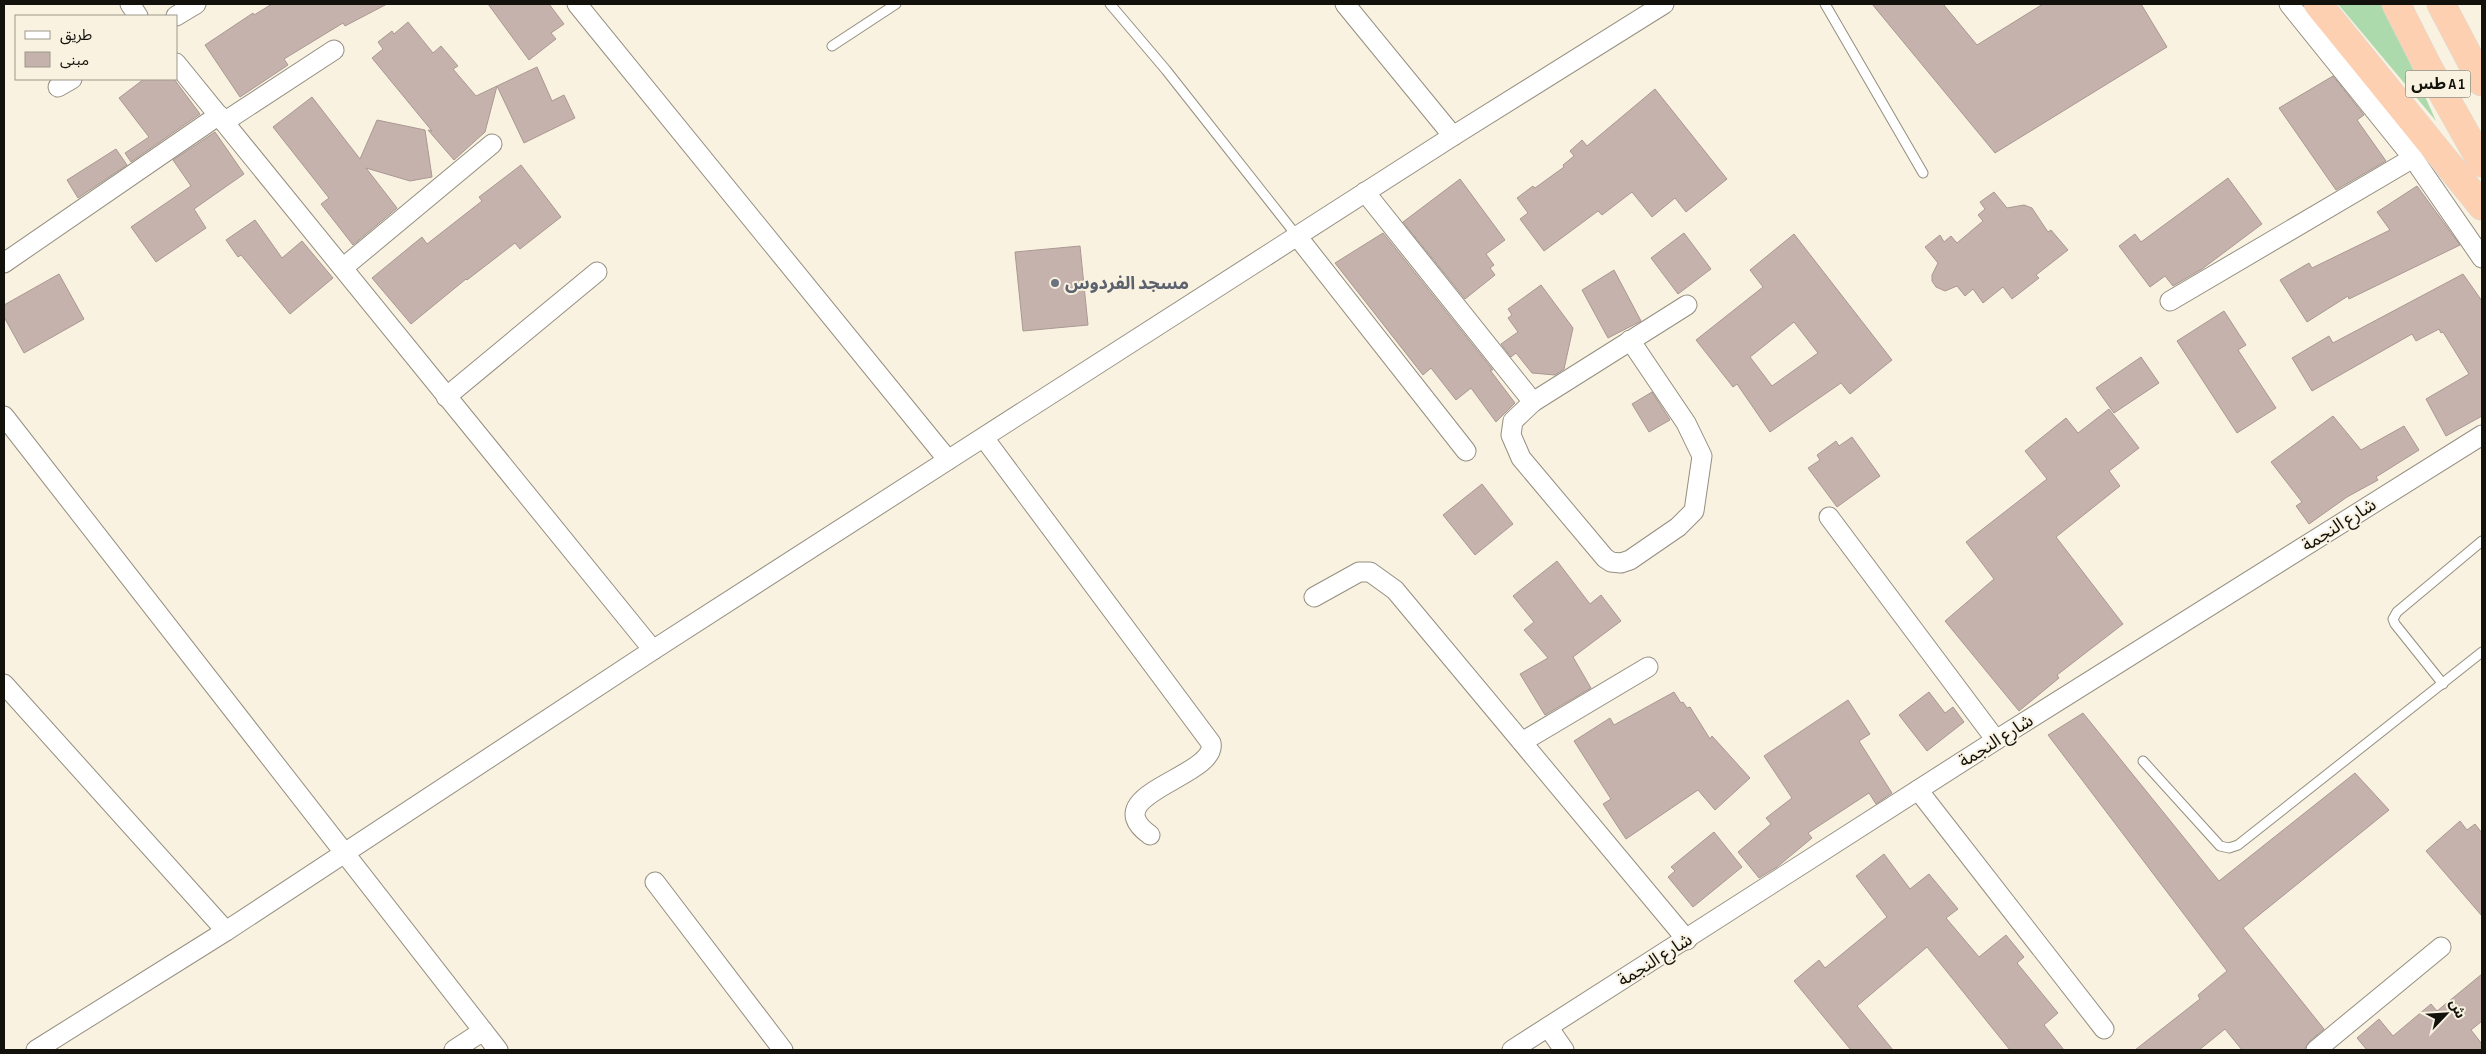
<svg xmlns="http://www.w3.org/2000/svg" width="2486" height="1054" viewBox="0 0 2486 1054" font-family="'Sofia Sans Condensed','Noto Sans Arabic',sans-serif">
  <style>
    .green { fill: #addaac }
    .building { fill: #c5b2ac; stroke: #aa9892; fill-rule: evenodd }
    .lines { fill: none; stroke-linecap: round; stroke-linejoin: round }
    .service-casing { stroke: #958f80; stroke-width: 11 }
    .minor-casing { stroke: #958f80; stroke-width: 21 }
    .trunk-casing { stroke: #d9d9d8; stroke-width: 29 }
    .service { stroke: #fff; stroke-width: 9 }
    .minor { stroke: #fff; stroke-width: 19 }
    .trunk { stroke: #fed0b2; stroke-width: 28 }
    .worship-dot { fill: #6b7280; stroke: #f9f2e1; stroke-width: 2 }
    .labels { text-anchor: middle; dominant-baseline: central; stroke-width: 4; stroke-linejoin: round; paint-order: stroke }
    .shield { fill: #f9f2e1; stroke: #58544b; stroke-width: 1 }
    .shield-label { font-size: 16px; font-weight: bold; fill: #13110b }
    .worship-label { font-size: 18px; font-weight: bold; fill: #5b616d; stroke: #f9f2e1; text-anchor: start }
    .street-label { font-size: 18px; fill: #13110b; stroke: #f9f2e1 }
  </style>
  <rect width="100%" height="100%" fill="#f9f2e1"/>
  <path class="green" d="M2338,4H2384L2436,121Z"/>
  <g class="building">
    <path d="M272,4H387L345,26L343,23L284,59L288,65L240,97L205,45L253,13L254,15Z"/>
    <path d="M488,4H549L564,24L551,33L556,39L529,60Z"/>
    <path d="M1872,4H1943L1977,45L2043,4H2141L2167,47L1995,153Z"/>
    <path d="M408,22L433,53L441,46L458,66L453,69L476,96L537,67L552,101L564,95L575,118L524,143L497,86L485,132L454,160L428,130L432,131L372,58L383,49L378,42L392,31L394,34Z"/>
    <path d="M2333,76L2364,115L2357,120L2386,161L2336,190L2279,108Z"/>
    <path d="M144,79H174L200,114L131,162L125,153L149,137L119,98Z"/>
    <path d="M1655,89L1727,179L1686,212L1675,198L1652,217L1632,192L1602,215L1598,211L1544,251L1520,219L1528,213L1517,198L1533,186L1535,188L1564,167L1563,165L1574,156L1570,151L1582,140L1587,146Z"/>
    <path d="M312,97L360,159L377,120L425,130L432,177L410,181L366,168L397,208L353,245L321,204L329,198L273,127Z"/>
    <path d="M215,132L244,174L194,209L206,228L156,262L131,227L191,186L173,160Z"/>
    <path d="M116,149L127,165L78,198L67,180Z"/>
    <path d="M521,165L561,217L520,249L515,243L467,280L466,279L411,324L372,278L422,237L427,244L482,201L479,197Z"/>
    <path d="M2228,178L2262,224L2202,269L2173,286L2165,276L2150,287L2119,246L2135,234L2141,242Z"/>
    <path d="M1460,179L1505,240L1486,254L1494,265L1490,268L1495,275L1465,299L1403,222Z"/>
    <path d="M2417,186L2460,245L2349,299L2348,296L2307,322L2280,280L2309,263L2312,268L2390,230L2377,212Z"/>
    <path d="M1994,192L2007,208L2024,205L2032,208L2048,232L2051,230L2068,250L2036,275L2039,278L2012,299L2003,287L1983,303L1973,289L1965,296L1957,286L1945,291L1936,287L1932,281V275L1938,263L1925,247L1940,235L1944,242L1951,236L1957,243L1983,221L1978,215L1985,209L1980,202Z"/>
    <path d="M255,220L282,258L302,241L333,278L290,314L241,255L238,257L226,240Z"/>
    <path d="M1383,233L1493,370H1490L1515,403L1496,422L1471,388L1456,400L1431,368L1423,375L1335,263Z"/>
    <path d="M1684,233L1711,269L1678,294L1651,258Z"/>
    <path d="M1794,234L1892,360L1850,394L1841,383L1770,432L1737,384L1733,387L1696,340L1763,287L1750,270ZM1794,322L1818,353L1772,386L1750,357Z"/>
    <path d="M1080,246L1088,325L1023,331L1015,252Z"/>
    <path d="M1614,270L1641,321L1608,338L1582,290Z"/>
    <path d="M59,274L84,319L24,353L4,317V305Z"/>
    <path d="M2463,274L2482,301V416L2446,436L2426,399L2469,374L2443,332L2441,333L2439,329L2416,341L2412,334L2312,391L2292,358L2329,336L2333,343Z"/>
    <path d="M1541,285L1573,328L1564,369L1555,375L1532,373L1516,353L1511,357L1501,344L1518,332L1508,318L1512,315L1508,309Z"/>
    <path d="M2224,311L2246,345L2238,350L2276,408L2237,433L2177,341Z"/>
    <path d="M2141,357L2159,383L2114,413L2096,388Z"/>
    <path d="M1652,392L1670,420L1649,432L1632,404Z"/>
    <path d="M2109,409L2139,448L2109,471L2120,486L2056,537L2123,624L2057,675L2059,678L2019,711L1945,621L1994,579L1966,542L2047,479L2025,451L2066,418L2078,433Z"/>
    <path d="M2333,416L2361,450L2404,426L2419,450L2376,477L2378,480L2347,497L2309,524L2296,506L2302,502L2271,462Z"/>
    <path d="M1852,437L1880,476L1837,507L1808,468L1820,460L1817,455L1836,441L1839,446Z"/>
    <path d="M1482,484L1513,524L1475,555L1443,515Z"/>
    <path d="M1557,561L1590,604L1601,595L1621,621L1573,657L1591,688L1545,715L1520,674L1548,658L1524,630L1534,622L1513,596Z"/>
    <path d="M1674,692L1681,703L1683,702L1687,708L1690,707L1710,739L1712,736L1750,778L1715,810L1698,790L1626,839L1603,804L1611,799L1574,741L1610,718L1614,725Z"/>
    <path d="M1929,692L1945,713L1953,707L1964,722L1927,751L1899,715Z"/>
    <path d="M1848,700L1870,734L1859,741L1892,793L1876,804L1869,793L1808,833L1812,838L1777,867L1759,878L1738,852L1771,824L1766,818L1792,798L1764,756Z"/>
    <path d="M2083,713L2219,881L2355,773L2389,810L2243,928L2324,1029L2309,1042L2304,1050H2242L2225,1029L2199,1050H2135L2200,999L2198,995L2227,971L2048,735Z"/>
    <path d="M2460,821L2467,830L2475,824L2482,833V916L2426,851Z"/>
    <path d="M1714,832L1742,867L1693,907L1668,877L1675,871L1671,867Z"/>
    <path d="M1884,854L1910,889L1929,874L1958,909L1946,918L1979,957L2006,935L2024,957L2017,963L2058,1013L2044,1025L2064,1050H2010L1927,947L1857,1006L1893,1050H1851L1794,981L1819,960L1825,968L1887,917L1856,876Z"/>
    <path d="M2482,974V1021L2471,1030L2482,1044V1050H2367L2357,1038L2379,1019L2393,1036L2431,1004L2437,1011Z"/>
  </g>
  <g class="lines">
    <defs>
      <g id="service">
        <path d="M1110,4L1166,70L1297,236"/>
        <path d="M1825,4L1923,173"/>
        <path d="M832,46L896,4"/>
        <path d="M2443,684L2395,624L2393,619L2397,612L2482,541"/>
        <path d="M2143,761L2220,846L2229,848L2238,845L2482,652"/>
      </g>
      <g id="minor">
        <path d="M130,4L138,16"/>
        <path d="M577,4L948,460"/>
        <path d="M1345,4L1453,136"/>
        <path d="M2289,4L2413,158L2482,258"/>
        <path d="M176,16L196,4"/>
        <path d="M176,63L653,650"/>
        <path d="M58,87L72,79"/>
        <path d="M224,122L334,50"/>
        <path d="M1365,192L1533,402"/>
        <path d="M1297,236L1466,451"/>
        <path d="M4,263L219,115"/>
        <path d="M344,267L492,144"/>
        <path d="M2170,301L2413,158"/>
        <path d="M1630,340L1686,423L1702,456L1694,511L1678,527L1630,560L1621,563L1611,562L1605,558L1521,458L1511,435L1513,421L1533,402L1687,305"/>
        <path d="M446,397L597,272"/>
        <path d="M4,416L498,1050"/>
        <path d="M984,438L1211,743C1218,777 1093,794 1150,835"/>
        <path d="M1829,517L1996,740"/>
        <path d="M1314,597L1359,572H1370L1395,590L1687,940"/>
        <path d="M4,684L226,931"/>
        <path d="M1522,742L1648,667"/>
        <path d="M1918,790L2104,1029"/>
        <path d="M655,882L783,1050"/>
        <path d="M1548,1027L1564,1050"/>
        <path d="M36,1050L226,931L653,650L948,460L1453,136L1664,4"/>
        <path d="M454,1050L483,1031"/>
        <path d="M1512,1050L1996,740L2482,435"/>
        <path d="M2316,1050L2441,947"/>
      </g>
      <g id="trunk">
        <path d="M2318,4L2482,206"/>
        <path d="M2396,4L2428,67L2482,163"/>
        <path d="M2441,4L2482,82"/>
      </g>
    </defs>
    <use href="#service" class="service-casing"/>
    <use href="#minor" class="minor-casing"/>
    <use href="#trunk" class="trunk-casing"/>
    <use href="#service" class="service"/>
    <use href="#minor" class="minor"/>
    <use href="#trunk" class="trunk"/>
  </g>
  <circle class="worship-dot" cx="1055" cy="283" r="5"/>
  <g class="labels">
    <rect class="shield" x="2405.5" y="70.5" width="65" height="27" rx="4"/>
    <g class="shield-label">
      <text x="2438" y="84">طس A 1</text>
    </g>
    <g class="worship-label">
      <text x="1065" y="283">مسجد الفردوس</text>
    </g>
    <g class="street-label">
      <text transform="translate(2339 525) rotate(-32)">شارع النجمة</text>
      <text transform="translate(1996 741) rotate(-32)">شارع النجمة</text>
      <text transform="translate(1655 960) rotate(-32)">شارع النجمة</text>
    </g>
  </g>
  <rect width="2486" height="1054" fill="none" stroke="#13110b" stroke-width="10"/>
  <rect x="15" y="15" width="162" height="65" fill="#f9f2e1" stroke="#9d988b"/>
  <rect x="25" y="31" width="25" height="8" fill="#ffffff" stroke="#9d988b"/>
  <text x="60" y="40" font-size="15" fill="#13110b">طريق</text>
  <rect x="25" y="52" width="25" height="15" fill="#c5b2ac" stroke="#9d988b"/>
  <text x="60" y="65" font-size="15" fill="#13110b">مبنى</text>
  <g transform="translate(2446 1014) rotate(65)" stroke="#f9f2e1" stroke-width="4" paint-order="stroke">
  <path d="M0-4L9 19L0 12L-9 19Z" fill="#13110b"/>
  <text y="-8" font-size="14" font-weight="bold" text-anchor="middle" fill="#13110b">ش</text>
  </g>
</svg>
